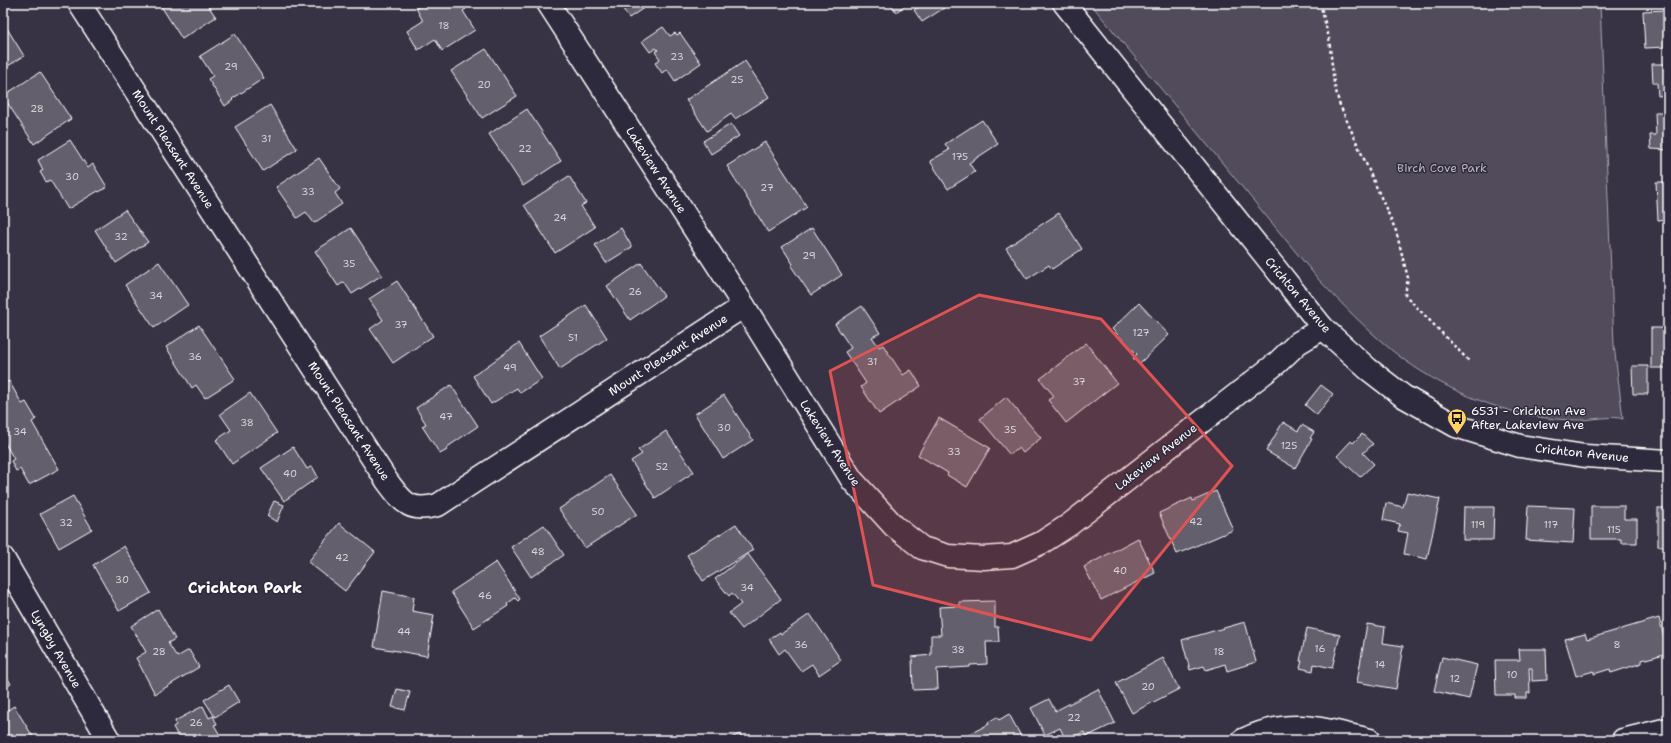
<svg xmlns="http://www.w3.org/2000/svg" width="1671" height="743" viewBox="0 0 1671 743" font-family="'Shantell Sans',sans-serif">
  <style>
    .green { fill: #514c5c; stroke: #a8a6ae }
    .building { fill: #635f6d; stroke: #fff }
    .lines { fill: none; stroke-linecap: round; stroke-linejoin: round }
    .minor-casing { stroke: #fff; stroke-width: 25 }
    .path { stroke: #fff; stroke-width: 2.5; stroke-dasharray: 3 3; stroke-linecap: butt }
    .minor { stroke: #2f2a3d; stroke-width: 22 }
    .marked { fill: #de5353; fill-opacity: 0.2; stroke: #de5353; stroke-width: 3; stroke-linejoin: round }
    .labels { text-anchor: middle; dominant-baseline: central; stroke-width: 3; stroke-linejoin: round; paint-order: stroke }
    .number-label { font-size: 10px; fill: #d8d7da }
    .street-label { font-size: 12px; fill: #fff; stroke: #2f2a3d }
    .park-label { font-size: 12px; fill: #b9b7be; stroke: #2f2a3d }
    .poi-label { font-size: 12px; fill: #fff; stroke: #2f2a3d; text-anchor: start }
    .district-label { font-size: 16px; font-weight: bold; fill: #fff; stroke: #2f2a3d }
  </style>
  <rect width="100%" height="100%" fill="#373345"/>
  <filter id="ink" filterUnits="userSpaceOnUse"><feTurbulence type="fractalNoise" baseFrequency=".025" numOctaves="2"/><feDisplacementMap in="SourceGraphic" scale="8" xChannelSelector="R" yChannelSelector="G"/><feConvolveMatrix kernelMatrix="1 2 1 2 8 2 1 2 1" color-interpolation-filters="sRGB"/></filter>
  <g filter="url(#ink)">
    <path class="green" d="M1090,3H1600L1614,345L1623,419C1613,415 1592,420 1579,420C1566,420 1552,419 1539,417C1486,408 1431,383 1389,348C1364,327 1342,304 1319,280Z"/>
    <g class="building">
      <path d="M159,3H206L216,17L182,39Z"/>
      <path d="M424,3H463L466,9L463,11L475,30L442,51L435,39L418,50L407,31L423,21L416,8Z"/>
      <path d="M619,3H651L629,18Z"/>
      <path d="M890,3H909L896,12Z"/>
      <path d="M925,3H941L944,8L922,22L914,10Z"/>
      <path d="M1668,10V47L1645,48L1643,11Z"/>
      <path d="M3,22L24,56L3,69Z"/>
      <path d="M663,27L670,36L675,33L677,35L680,33L701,63L675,81L667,69L662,73L655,63L660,59L655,52L658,50L656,48L650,52L642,41Z"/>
      <path d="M235,34L264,78L232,99L233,100L225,106L208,79L213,76L200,56Z"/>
      <path d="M486,49L517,96L482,118L451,71Z"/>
      <path d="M745,61L769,97L735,119L731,114L707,131L686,100Z"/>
      <path d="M1652,64H1668V95L1658,96L1657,83H1653Z"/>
      <path d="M40,72L71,119L34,144L3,96Z"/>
      <path d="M270,105L297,149L263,171L235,127Z"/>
      <path d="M527,109L561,161L523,186L489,134Z"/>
      <path d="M1655,112H1668V150L1651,149L1650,135H1656Z"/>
      <path d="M982,120L998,144L969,163L975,172L948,189L930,161L949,150L945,144Z"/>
      <path d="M731,124L739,136L711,154L703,141Z"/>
      <path d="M70,140L88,168L93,164L107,187L99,192L98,191L68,209L50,180L46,182L40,172L43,170L38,160Z"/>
      <path d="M765,142L807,207L768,232L727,166Z"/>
      <path d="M319,158L340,189L335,193L342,204L314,223L306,212L297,218L276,187Z"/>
      <path d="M569,176L586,203L581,206L595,227L555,253L524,205Z"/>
      <path d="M1656,182H1668V219L1658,220Z"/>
      <path d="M125,210L148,242L116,263L95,230Z"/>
      <path d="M1059,213L1082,249L1052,269L1049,265L1027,279L1006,248Z"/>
      <path d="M351,228L382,275L352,294L344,282L338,286L315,251Z"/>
      <path d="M621,228L632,247L606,263L595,245Z"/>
      <path d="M812,228L842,275L811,295L791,266L793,264L782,247Z"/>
      <path d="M159,262L188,305L154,328L125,285Z"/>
      <path d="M641,263L664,296L630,320L607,286Z"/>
      <path d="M397,281L433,336L393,363L370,329L383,320L369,299Z"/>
      <path d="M1139,303L1169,335L1139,364L1133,358L1137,354L1112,329Z"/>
      <path d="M586,305L607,338L560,369L539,336Z"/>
      <path d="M862,306L880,333L872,337L879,347L883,345L903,375L911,370L921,386L879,414L861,387L866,383L845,352L851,348L835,324Z"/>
      <path d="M199,325L235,379L205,398L196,385L192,388L166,347Z"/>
      <rect x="1651" y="328" width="17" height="40"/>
      <path d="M519,343L542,379L520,393L517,388L491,404L473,376Z"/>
      <path d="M1086,343L1117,383L1066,423L1048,400L1054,396L1040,379Z"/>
      <path d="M1632,366H1648V394H1633Z"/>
      <path d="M9,381L22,404L26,402L36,419L32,422L59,469L29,485L20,469L16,471L11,461L14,459L3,440V384Z"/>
      <path d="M451,385L478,426L446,448L447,450L440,454L422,426L426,424L416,408Z"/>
      <path d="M1321,385L1333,394L1317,415L1305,405Z"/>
      <path d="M250,393L277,433L232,464L216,440L231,430L220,414Z"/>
      <path d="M724,395L753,440L723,459L695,414Z"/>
      <path d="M1006,397L1041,438L1023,453L1019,448L1010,455L980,419Z"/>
      <path d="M939,418L990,448L967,487L947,475L948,473L918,455Z"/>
      <path d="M1283,422L1298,431L1302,425L1314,432L1310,438L1312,439L1295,468L1266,451Z"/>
      <path d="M666,431L694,472L655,498L631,461L642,454L638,450Z"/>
      <path d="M1362,434L1373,444L1363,453L1374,464L1360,477L1337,456L1351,441L1353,443Z"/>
      <path d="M293,447L307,469L312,466L318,477L284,501L261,468Z"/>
      <path d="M610,475L637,514L585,548L559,509Z"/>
      <path d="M1216,491L1233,530L1177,554L1159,513L1192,498L1193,501Z"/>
      <path d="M1407,492L1440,499L1427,559L1404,554L1408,533L1398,531L1400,524L1383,520L1386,503L1403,507Z"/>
      <path d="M73,496L92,529L59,548L40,514Z"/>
      <path d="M274,501L284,505L277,522L267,516Z"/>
      <path d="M1528,506L1575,508L1573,543L1526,540Z"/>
      <path d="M1591,506H1624V519H1637V543H1621V539H1591Z"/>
      <path d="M1464,507H1494L1493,540H1463Z"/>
      <rect x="1658" y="508" width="10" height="38"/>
      <path d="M339,523L375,552L345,591L308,562Z"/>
      <path d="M736,524L753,550L703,581L687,555Z"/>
      <path d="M544,525L564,555L531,577L511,547Z"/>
      <path d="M1138,538L1155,573L1101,600L1084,567Z"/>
      <path d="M124,546L151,593L119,611L93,565Z"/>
      <path d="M748,554L781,599L742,629L729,613L741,604L732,593L729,596L715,579Z"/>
      <path d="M496,562L520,599L518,601L515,598L507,604L508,606L474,628L451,592Z"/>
      <path d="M383,591L414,597L412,611L434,615L427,656L374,647Z"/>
      <path d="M995,601V627H998L999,642H986L987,664L970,665V667L937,669L938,689L913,690L912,657L931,655V635H941L939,607L960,606L959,602Z"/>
      <path d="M158,609L175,639L168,643L177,657L189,650L199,667L155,694L136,658L146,652L131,626Z"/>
      <path d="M810,614L841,660L819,675L812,664L801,671L785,649L779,654L769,639L780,632L781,634Z"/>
      <path d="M1659,618L1668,653L1642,660V663L1611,673L1610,669L1594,674V671L1576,676L1565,639L1585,634L1587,639Z"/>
      <path d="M1245,622L1256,662L1227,671L1225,664L1206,670L1204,666L1190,670L1182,640Z"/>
      <path d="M1367,624L1385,627L1383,643L1403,646L1396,689L1357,682Z"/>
      <path d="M1307,628L1340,635L1332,668L1314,664L1313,671L1300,668L1302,661H1300Z"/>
      <path d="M1519,649H1546L1547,680L1532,681V668H1529L1530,693H1527V698H1515V695H1496L1495,660H1520Z"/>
      <path d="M1442,657L1477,665L1469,699L1434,691Z"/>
      <path d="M1163,658L1179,689L1132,713L1116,683Z"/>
      <path d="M3,670L11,684L3,689Z"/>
      <path d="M229,685L239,702L215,717L204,700Z"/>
      <path d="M397,689L410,692L405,710L392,707Z"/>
      <path d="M1098,689L1115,723L1086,737L1084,732L1066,740L1060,728L1045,735L1031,708L1049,699L1055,711Z"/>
      <path d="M14,706L35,740H3V713Z"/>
      <path d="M203,706L209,718L213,716L217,724L214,725L220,735L212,740H180L173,727L176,725L175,721Z"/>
      <path d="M1009,714L1023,740H968L966,736L989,724L988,722L997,717L999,720Z"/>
      <path d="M740,734L743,740H726Z"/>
    </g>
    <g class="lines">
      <defs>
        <g id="minor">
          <path d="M79,3L387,481C403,502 409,513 438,505L744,306"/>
          <path d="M548,3L744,306L852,480L894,526L922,548L948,556L984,558L1012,556L1041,543L1069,525L1277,363L1298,343L1323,328"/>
          <path d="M1064,3L1323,328L1368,369L1403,396L1456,426L1520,446L1585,456L1668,461"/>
          <path d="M3,558L109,740"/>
          <path d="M1243,740C1289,717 1323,729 1370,740"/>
          <path d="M1623,740L1668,729"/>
        </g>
      </defs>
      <use href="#minor" class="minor-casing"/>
      <path class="path" d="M1320,3L1329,38L1334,83L1339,103L1396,231L1408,278L1405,295L1470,362"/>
      <use href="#minor" class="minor"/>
    </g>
  </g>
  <path class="marked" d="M979,295L1101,319L1232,466L1091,640L873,585L830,371Z"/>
  <defs>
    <symbol id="bus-pin" viewBox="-11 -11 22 30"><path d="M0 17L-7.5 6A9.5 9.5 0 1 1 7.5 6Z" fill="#ffd166" stroke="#2f2a3d"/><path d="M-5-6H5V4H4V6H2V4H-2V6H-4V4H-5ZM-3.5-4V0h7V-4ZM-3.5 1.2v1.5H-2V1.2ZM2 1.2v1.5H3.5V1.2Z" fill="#111"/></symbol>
  </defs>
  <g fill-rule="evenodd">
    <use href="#bus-pin" x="1446" y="407" width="22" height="30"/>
  </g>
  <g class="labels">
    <g class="number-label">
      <text x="444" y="25">18</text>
      <text x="677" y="56">23</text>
      <text x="231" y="66">29</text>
      <text x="737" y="79">25</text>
      <text x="484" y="84">20</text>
      <text x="37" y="108">28</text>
      <text x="266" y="138">31</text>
      <text x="525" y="148">22</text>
      <text x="960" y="156">175</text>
      <text x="72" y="176">30</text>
      <text x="767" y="187">27</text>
      <text x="308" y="191">33</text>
      <text x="560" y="217">24</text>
      <text x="121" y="236">32</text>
      <text x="809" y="255">29</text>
      <text x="349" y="263">35</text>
      <text x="635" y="291">26</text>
      <text x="156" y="295">34</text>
      <text x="401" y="324">37</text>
      <text x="1141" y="332">127</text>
      <text x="573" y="337">51</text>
      <text x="195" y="356">36</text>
      <text x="872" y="361">31</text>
      <text x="510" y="367">49</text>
      <text x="1079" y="381">37</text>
      <text x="446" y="416">47</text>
      <text x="247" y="422">38</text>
      <text x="724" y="427">30</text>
      <text x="1010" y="429">35</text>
      <text x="20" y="431">34</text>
      <text x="1289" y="445">125</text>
      <text x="954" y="451">33</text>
      <text x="662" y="466">52</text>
      <text x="290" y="473">40</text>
      <text x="598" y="511">50</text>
      <text x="1196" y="521">42</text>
      <text x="66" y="522">32</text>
      <text x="1478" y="524">119</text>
      <text x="1551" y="524">117</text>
      <text x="1614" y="529">115</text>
      <text x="538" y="551">48</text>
      <text x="342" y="557">42</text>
      <text x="1120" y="570">40</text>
      <text x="122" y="579">30</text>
      <text x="747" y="587">34</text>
      <text x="485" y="595">46</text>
      <text x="404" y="631">44</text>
      <text x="801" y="644">36</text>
      <text x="1617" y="644">8</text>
      <text x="1320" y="648">16</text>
      <text x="958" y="649">38</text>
      <text x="159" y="651">28</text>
      <text x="1219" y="651">18</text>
      <text x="1380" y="664">14</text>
      <text x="1512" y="674">10</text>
      <text x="1455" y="678">12</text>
      <text x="1148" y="686">20</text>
      <text x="1074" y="717">22</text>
      <text x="196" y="722">26</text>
    </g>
    <g class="street-label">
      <text transform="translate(173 149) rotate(57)">Mount Pleasant Avenue</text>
      <text transform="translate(656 170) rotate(57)">Lakeview Avenue</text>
      <text transform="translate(1298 295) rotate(50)">Crichton Avenue</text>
      <text transform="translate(668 355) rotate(-33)">Mount Pleasant Avenue</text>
      <text transform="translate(349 421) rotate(57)">Mount Pleasant Avenue</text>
      <text transform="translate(830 443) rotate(57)">Lakeview Avenue</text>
      <text transform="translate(1582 453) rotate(6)">Crichton Avenue</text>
      <text transform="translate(1156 457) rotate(-38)">Lakeview Avenue</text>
      <text transform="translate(56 649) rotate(60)">Lyngby Avenue</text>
    </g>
    <g class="park-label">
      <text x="1442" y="168">Birch Cove Park</text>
    </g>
    <g class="poi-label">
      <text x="1471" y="411">6531 - Crichton Ave<tspan x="1471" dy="14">After Lakeview Ave</tspan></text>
    </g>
    <g class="district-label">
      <text x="245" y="587">Crichton Park</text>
    </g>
  </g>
  <rect width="1671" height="743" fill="none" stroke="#2f2a3d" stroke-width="16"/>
  <rect x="8" y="8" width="1655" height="727" fill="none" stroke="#fff" stroke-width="1.5" filter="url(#ink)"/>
</svg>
